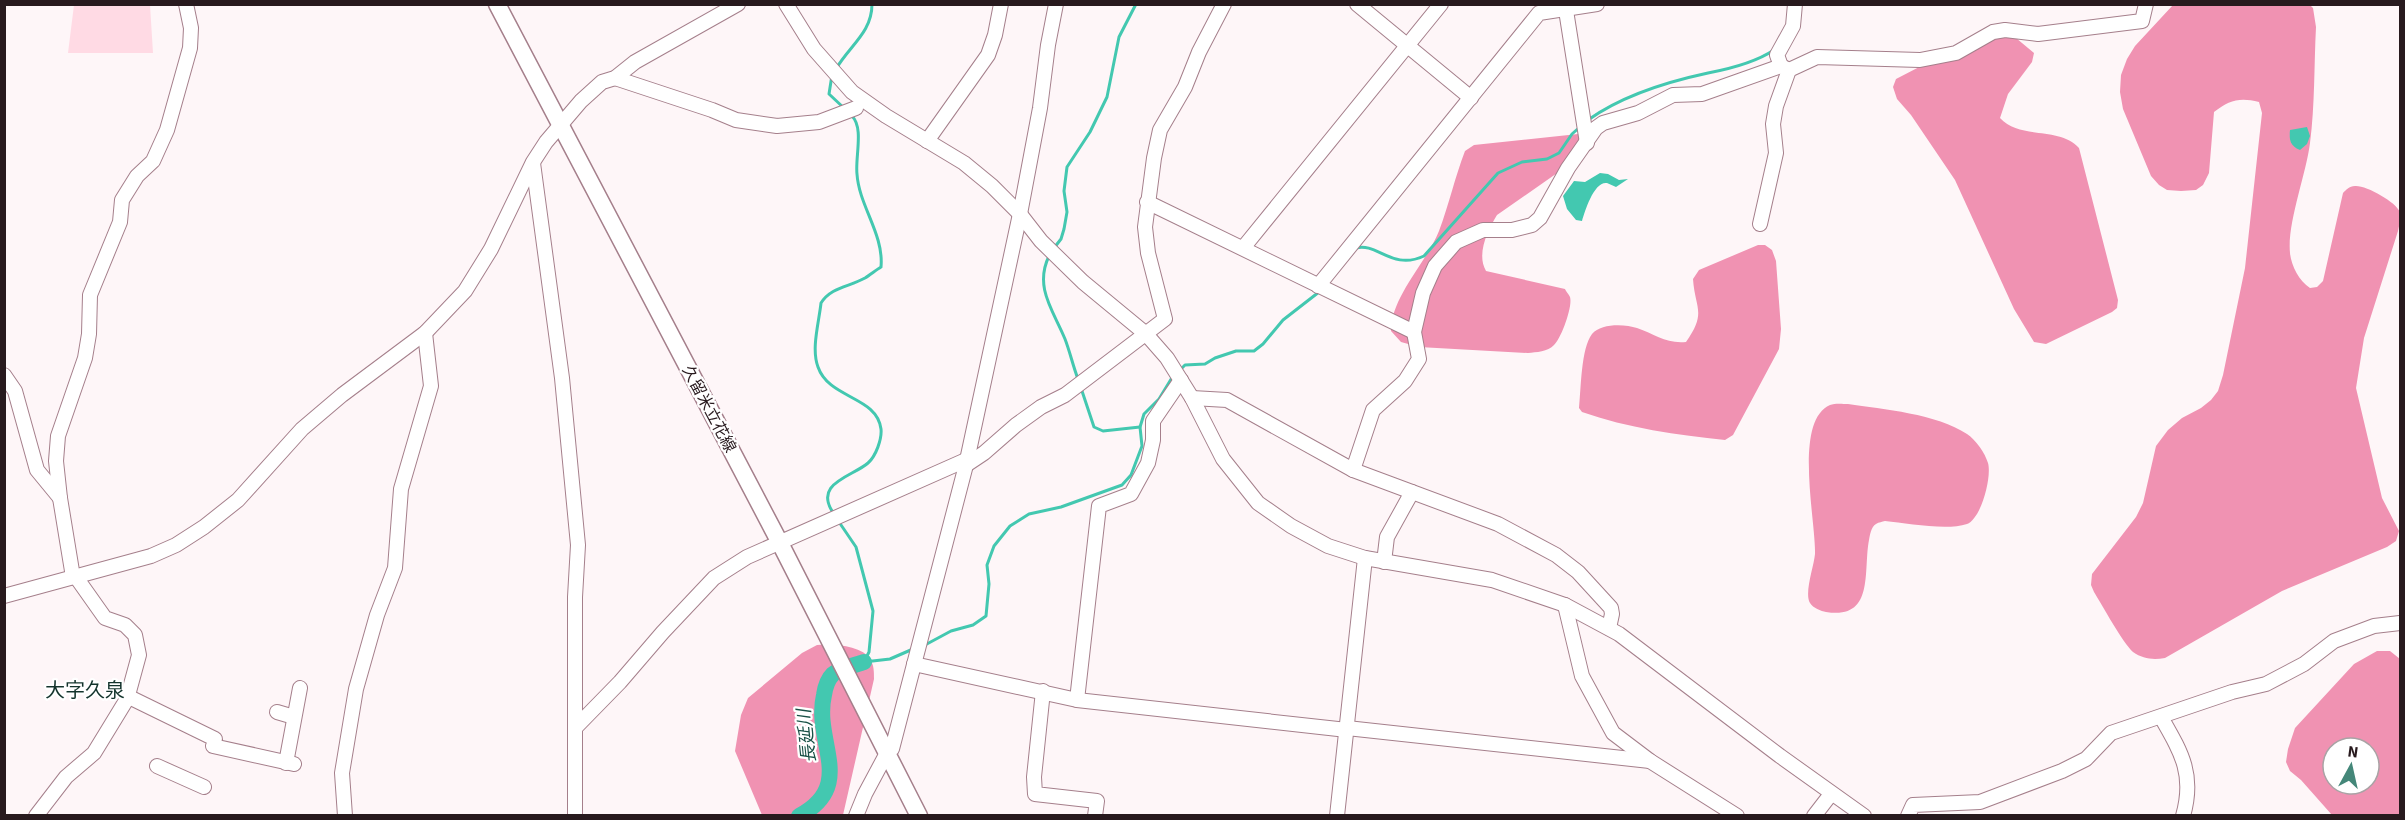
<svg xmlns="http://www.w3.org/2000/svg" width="2405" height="820" viewBox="0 0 2405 820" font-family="'Source Sans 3','Noto Sans JP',sans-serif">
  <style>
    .green { fill: #ffdae4 }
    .forest { fill: #f092b2; fill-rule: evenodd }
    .water { fill: #43c8b0 }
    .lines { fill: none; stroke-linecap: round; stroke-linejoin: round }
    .stream { stroke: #43c8b0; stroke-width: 3 }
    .river { stroke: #43c8b0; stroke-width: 16 }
    .minor-casing { stroke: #a57f8b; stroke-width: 16 }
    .major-casing { stroke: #a57f8b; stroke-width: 19 }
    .minor { stroke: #fff; stroke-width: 14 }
    .major { stroke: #fff; stroke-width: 16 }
    .labels { text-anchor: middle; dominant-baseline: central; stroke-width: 4.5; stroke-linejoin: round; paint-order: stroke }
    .street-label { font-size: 16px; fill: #281a1e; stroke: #fff }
    .water-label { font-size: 18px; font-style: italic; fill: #195046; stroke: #fff }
    .quarter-label { font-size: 20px; fill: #13332c; stroke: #fff }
  </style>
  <rect width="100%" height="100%" fill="#fef6f8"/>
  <path class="green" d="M74,5H150L153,53H68Z"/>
  <g class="forest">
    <path d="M2173,5H2310L2313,8L2316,27C2314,65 2315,105 2310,143C2306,175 2287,223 2290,253C2291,265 2299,281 2310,288L2317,287L2323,281L2343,193C2346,190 2349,186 2355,186C2366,185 2396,202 2400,212C2402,218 2399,225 2398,231L2364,338L2356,388L2382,498L2399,531L2396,541L2387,547L2282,591L2165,658C2153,660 2143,659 2133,652C2123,643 2102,605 2094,592L2091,585L2092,574L2136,517L2143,503L2156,446L2168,430L2182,418L2201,408L2211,400L2218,391L2223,375L2245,268L2262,113L2259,102C2240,97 2229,100 2214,112L2209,173L2203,185L2196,190L2181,191L2167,190L2159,185L2151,176L2123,109L2120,92L2121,75L2127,59L2135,46Z"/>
    <path d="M1983,34L2016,38L2034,53L2032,62L2008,94L2000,118C2020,140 2060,126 2079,148L2118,300L2117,308L2112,312L2046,344L2034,342L2014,309L1955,180L1911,115L1897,99L1893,87L1896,79Z"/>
    <path d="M1578,134H1585L1592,142L1590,150L1497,215C1488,230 1476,254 1486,271L1565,289C1565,290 1570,296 1570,297C1573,306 1561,339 1554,345C1548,352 1536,352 1528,353L1419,347L1401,342L1391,331C1391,297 1426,263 1439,231C1449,204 1455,177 1465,151L1474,145Z"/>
    <path d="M1758,245H1765L1772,250L1776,261L1781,329L1779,349L1733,435L1725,440C1678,435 1627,428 1582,412L1579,408C1581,389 1581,348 1592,334C1601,323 1625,324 1637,328C1655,334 1666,344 1686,342C1707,312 1695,309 1693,279L1699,270Z"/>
    <path d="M1848,404C1883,409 1937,414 1967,434C1976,440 1985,453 1988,463C1992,477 1981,519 1967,524C1946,531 1907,523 1885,521C1882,522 1879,522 1876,524C1871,527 1870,535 1869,540C1863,571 1875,620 1826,612C1821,611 1813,608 1810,603C1804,593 1814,566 1815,554C1816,521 1793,421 1830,405C1835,403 1843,404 1848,404Z"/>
    <path d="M832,644C845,646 867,648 872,663C874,667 874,674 874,679L843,815H762L735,751L741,715L748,698L802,653L817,645Z"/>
    <path d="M2377,651H2390L2400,659V815H2332L2301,780L2290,771L2286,762L2288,749L2295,728L2354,664ZM2333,748H2369V784H2333Z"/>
  </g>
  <g class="water">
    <path d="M2307,127L2310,136L2307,144L2300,150C2290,146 2289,140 2290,130Z"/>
    <path d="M1600,173L1608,174L1619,180L1628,179L1616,187C1613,186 1610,184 1607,183C1594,181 1585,211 1582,221L1576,220L1567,209L1563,196L1574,181L1585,182Z"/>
  </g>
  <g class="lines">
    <g class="stream">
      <path d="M836,69C849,46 872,33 872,4"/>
      <path d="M832,75L829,94L845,109"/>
      <path d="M1588,120C1623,95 1666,82 1708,73C1729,69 1756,62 1774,50"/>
      <path d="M1054,248L1061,239L1064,229L1067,212L1064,191L1067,167L1090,132L1107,97L1119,37L1136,4"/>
      <path d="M1356,248C1377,242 1392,271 1424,256L1498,173L1522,162L1547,159L1559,153L1572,134L1581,126"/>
      <path d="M1049,256C1034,287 1053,310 1065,339C1070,352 1073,366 1078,379"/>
      <path d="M1180,370L1185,365L1205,364L1215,358L1236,351H1254L1263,344L1283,320L1319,292"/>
      <path d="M1081,388L1094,427L1103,431L1140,427"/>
      <path d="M834,514C812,483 852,477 868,463C876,456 882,439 881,429C877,396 829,399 818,367C811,349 819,322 821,303C831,287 849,287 865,278C870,275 876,270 881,267C884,234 859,206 857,174C855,157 864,128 852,116"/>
      <path d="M839,522L856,547L873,611L869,652L864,662"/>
      <path d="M925,645L951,631L973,625L986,616L989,584L987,565L994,546L1010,526L1029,514L1061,507L1122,485L1131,475L1142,446L1140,427L1144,414L1159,399L1173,376"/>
      <path d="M864,662L890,659L913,649"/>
    </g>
    <path class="river" d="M799,816C857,785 813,742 824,695C825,688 828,679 833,674C840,668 856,665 864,662"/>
    <defs>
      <g id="minor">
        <path d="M786,4L814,49L852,92L886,116L964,163L992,186L1020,214L1041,241L1083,282L1146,334L1167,358L1192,398L1223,459L1258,503L1291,526L1328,546L1365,558L1492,580L1565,605L1619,634L1780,756L1864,816"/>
        <path d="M1357,4L1471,98"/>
        <path d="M1565,4L1587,143"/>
        <path d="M1781,66L1777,55L1793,26L1795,4"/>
        <path d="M615,78L712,110L736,120L777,126L819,122L856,108"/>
        <path d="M927,141L988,55L995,35L1001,4"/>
        <path d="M533,163L562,378L578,545L575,597V816"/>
        <path d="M1147,202L1414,332"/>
        <path d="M1760,224L1776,153L1773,124L1776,106L1789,70L1817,57L1920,60L1956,53L1993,32L2005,30L2038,34L2142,21L2146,4"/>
        <path d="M1243,248L1441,4"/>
        <path d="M1318,286L1539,13L1597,4"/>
        <path d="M4,375L15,391L37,470L60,498"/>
        <path d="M1192,398L1227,400L1353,470L1498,524L1556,555L1578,572L1611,608L1612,614L1609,628"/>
        <path d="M966,465L984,453L1016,425L1041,407L1065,395L1165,319L1148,253L1145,227L1154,158L1160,130L1185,87L1199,52L1224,4"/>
        <path d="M1353,470L1373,410L1405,381L1419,359L1414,332L1423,293L1435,266L1456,242L1483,230H1512L1532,225L1540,218L1568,168L1596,128L1603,123L1638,113L1673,95L1702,94L1781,66L1789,70"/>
        <path d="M1384,562L1387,537L1412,492"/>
        <path d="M73,577L60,498L56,461L58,436L85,358L89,334L90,295L120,222L122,200L137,176L153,161L167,130L190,48L191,28L186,4"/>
        <path d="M4,596L151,556L176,545L204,527L238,500L302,429L342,395L425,333L465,291L491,249L533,162L546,142L581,101L602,82L615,78L635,62L738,4"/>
        <path d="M1565,605L1582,676L1613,733L1650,761L1737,816"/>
        <path d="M914,664L1077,700L1347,730"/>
        <path d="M1043,691L1034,777L1035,794L1097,801L1095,816"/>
        <path d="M127,696L215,739"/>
        <path d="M1077,700L1099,506L1131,494L1148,463L1153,440V421L1181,380"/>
        <path d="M277,712L294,717"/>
        <path d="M2161,717C2181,752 2195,774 2183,816"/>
        <path d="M577,726L620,682L663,632L714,578L747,557L966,460"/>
        <path d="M1347,728L1650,761"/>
        <path d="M213,746L294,764"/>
        <path d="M286,763L300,688"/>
        <path d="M157,766L204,787"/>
        <path d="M36,816L66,777L94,753L127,699L139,655L135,635L125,625L105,618L76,577"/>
        <path d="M345,816L342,773L356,689L377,615L395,568L401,489L431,386L425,333"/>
        <path d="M856,816L865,794L888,751L892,749L966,465L1020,214L1040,108L1048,45L1056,4"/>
        <path d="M1337,816L1365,558"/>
        <path d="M1814,816L1831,794"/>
        <path d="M1908,816L1913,805L1980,802L2062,771L2086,759L2111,733L2232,692L2266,684L2304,664L2334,641L2374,626L2400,623"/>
      </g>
      <path id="major" d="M497,4L780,543L919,816"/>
    </defs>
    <use href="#minor" class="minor-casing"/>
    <use href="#major" class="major-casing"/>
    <use href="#minor" class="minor"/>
    <use href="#major" class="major"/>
  </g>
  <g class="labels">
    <g class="street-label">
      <text transform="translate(709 409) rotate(62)">久留米立花線</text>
    </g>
    <g class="water-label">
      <text transform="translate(807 736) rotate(-96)">長延川</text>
    </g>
    <g class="quarter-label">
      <text x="85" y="691">大字久泉</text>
    </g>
  </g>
  <rect width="2405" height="820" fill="none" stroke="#281a1e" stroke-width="12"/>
  <g transform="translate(2351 766) rotate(8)"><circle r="28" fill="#ffffff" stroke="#a9a3a5" stroke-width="1.5"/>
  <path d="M0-4.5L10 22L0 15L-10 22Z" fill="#448779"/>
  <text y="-9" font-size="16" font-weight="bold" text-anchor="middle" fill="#281a1e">N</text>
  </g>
</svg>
